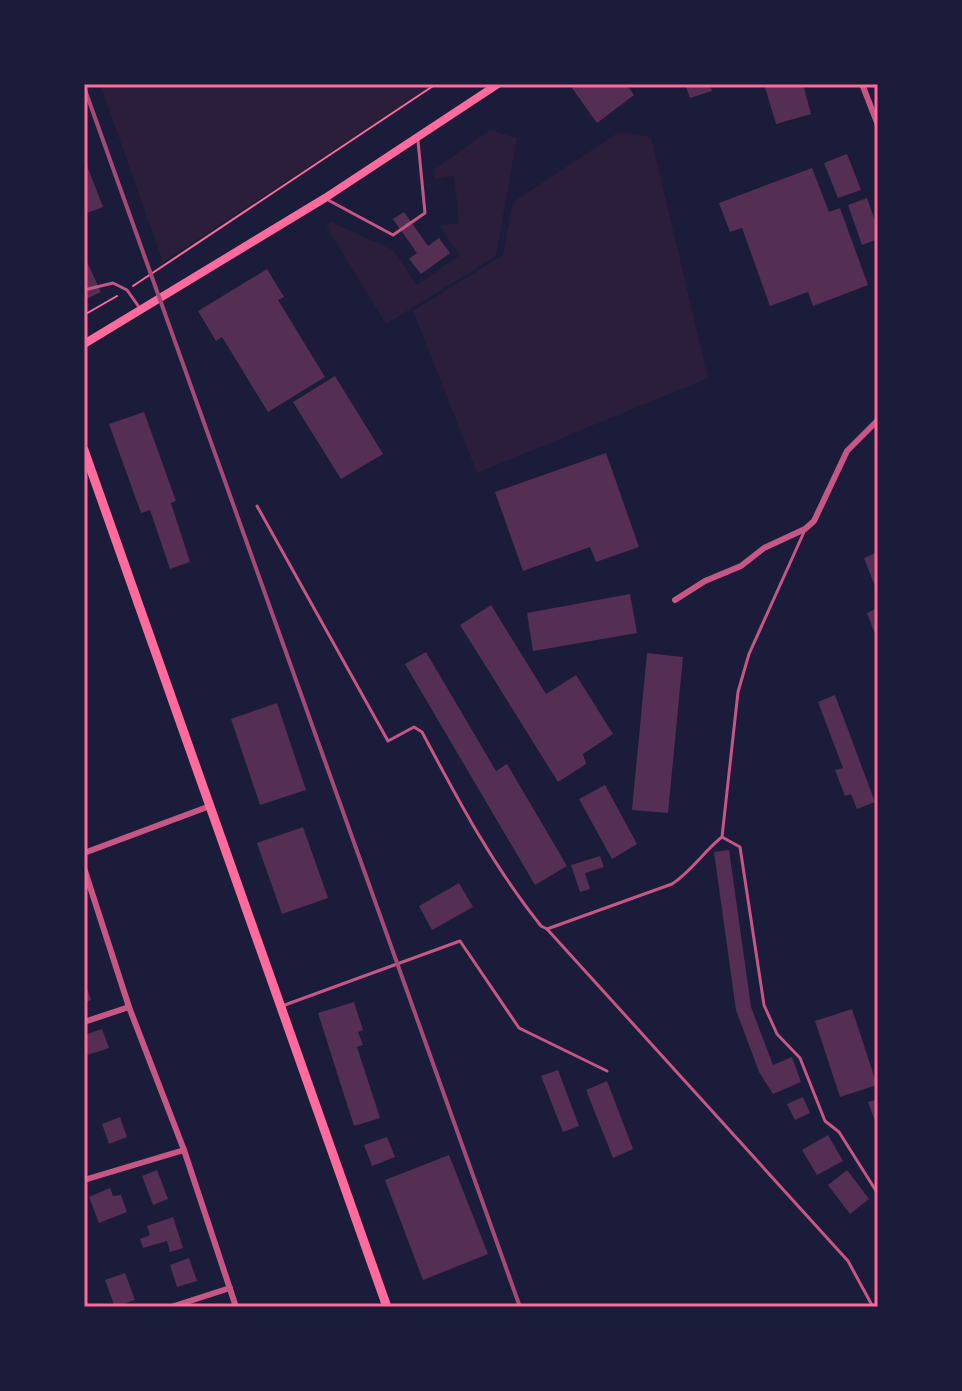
<svg xmlns="http://www.w3.org/2000/svg" width="962" height="1391" viewBox="0 0 962 1391" font-family="'DejaVu Sans',sans-serif">
  <style>
    .green { fill: #2a1e3b }
    .building { fill: #542f53 }
    .lines { fill: none; stroke-linecap: round; stroke-linejoin: round }
    .path { stroke: #ff6b9d; stroke-width: 2 }
    .service { stroke: #c65784; stroke-width: 3 }
    .minor { stroke: #c65784; stroke-width: 6 }
    .secondary { stroke: #ff6b9d; stroke-width: 8 }
    .primary { stroke: #ff6b9d; stroke-width: 9 }
    .rail { stroke: #a44b75; stroke-width: 4 }
    .neatline { fill: none; stroke: #ff6b9d; stroke-width: 3 }
  </style>
  <rect width="100%" height="100%" fill="#1b1b3a"/>
  <g class="green">
    <path d="M100,84H435L163,262Z"/>
    <path d="M490,130L517,138L496,256L386,324L326,226L331,222L393,250L417,285L460,255L441,229V225L459,223L454,176L434,180L435,169Z"/>
    <path d="M619,132L651,137L708,378L477,473L413,311L503,255L513,202Z"/>
  </g>
  <g class="building">
    <path d="M578,84H626L634,95L597,123L572,88Z"/>
    <path d="M685,84H710L712,91L690,98Z"/>
    <path d="M764,84H803L811,114L776,124Z"/>
    <path d="M847,154L861,190L838,198L824,163Z"/>
    <path d="M84,158L103,207L84,214Z"/>
    <path d="M812,168L829,212L840,208L868,285L813,306L808,292L770,306L742,228L730,232L719,203Z"/>
    <path d="M867,198L878,229V239L862,245L848,205Z"/>
    <path d="M404,212L428,246L439,238L450,253L421,274L409,259L417,253L393,219Z"/>
    <path d="M87,262L101,292L84,300V264Z"/>
    <path d="M267,269L284,297L278,300L325,377L268,412L222,337L216,341L198,311Z"/>
    <path d="M335,376L383,454L341,479L293,402Z"/>
    <path d="M144,412L176,501L171,503L190,562L170,569L150,510L141,513L109,424Z"/>
    <path d="M606,453L639,547L596,562L590,547L523,571L495,492Z"/>
    <path d="M878,552V594L864,558Z"/>
    <path d="M630,594L637,633L533,651L527,613Z"/>
    <path d="M491,605L546,694L576,675L613,734L583,754L586,764L558,782L460,625Z"/>
    <path d="M878,608V642L867,613Z"/>
    <path d="M426,652L496,771L507,764L567,866L535,885L405,664Z"/>
    <path d="M647,653L683,657L668,813L632,810Z"/>
    <path d="M835,695L875,802L857,809L851,794L845,796L835,770L843,768L818,702Z"/>
    <path d="M277,703L306,790L260,805L231,719Z"/>
    <path d="M605,785L637,844L612,859L579,799Z"/>
    <path d="M303,827L328,898L282,914L257,843Z"/>
    <path d="M729,850L751,1007L773,1065L792,1057L801,1082L773,1094L759,1072L736,1010L714,852Z"/>
    <path d="M600,856L604,867L585,873L590,889L580,892L571,865Z"/>
    <path d="M459,883L473,907L432,930L419,906Z"/>
    <path d="M84,980L91,1000L84,1003Z"/>
    <path d="M354,1002L363,1030L358,1032L363,1045L357,1047L380,1118L354,1126L318,1013Z"/>
    <path d="M852,1009L877,1085L840,1097L815,1021Z"/>
    <path d="M102,1029L109,1048L84,1056V1035Z"/>
    <path d="M558,1070L579,1126L563,1132L541,1076Z"/>
    <path d="M607,1081L633,1149L613,1158L586,1090Z"/>
    <path d="M803,1097L810,1113L795,1120L787,1104Z"/>
    <path d="M878,1099V1129L868,1102Z"/>
    <path d="M120,1117L127,1137L109,1144L102,1124Z"/>
    <path d="M828,1135L843,1161L817,1175L802,1150Z"/>
    <path d="M387,1137L395,1157L372,1166L364,1145Z"/>
    <path d="M449,1155L488,1254L423,1280L385,1180Z"/>
    <path d="M157,1170L168,1199L153,1205L142,1176Z"/>
    <path d="M847,1170L869,1199L850,1214L828,1185Z"/>
    <path d="M110,1188L113,1196L121,1195L127,1212L99,1223L89,1197Z"/>
    <path d="M173,1217L183,1248L170,1252L167,1241L143,1248L140,1239L150,1235L147,1226Z"/>
    <path d="M189,1258L197,1281L177,1287L170,1265Z"/>
    <path d="M125,1273L135,1300L115,1307L105,1280Z"/>
  </g>
  <g class="lines">
    <g class="path">
      <path d="M133,286L436,84"/>
      <path d="M84,315L117,296"/>
    </g>
    <g class="service">
      <path d="M328,200L393,235L425,213L418,141"/>
      <path d="M84,290L113,283L127,290L139,307"/>
      <path d="M257,506L388,741L414,727L422,732C458,800 493,866 541,926L547,929L672,884C691,872 704,851 722,837L738,692L749,654L804,532"/>
      <path d="M722,837L740,847L764,1005L777,1034L800,1058L825,1121L839,1132L878,1194"/>
      <path d="M547,929L848,1261L873,1307"/>
      <path d="M282,1006L460,941L519,1028L607,1071"/>
    </g>
    <g class="minor">
      <path d="M862,84L878,125"/>
      <path d="M675,600L705,581L741,566L764,548L805,529L814,521L847,451L878,420"/>
      <path d="M84,853L210,806"/>
      <path d="M84,868L129,1007L184,1150L236,1307"/>
      <path d="M84,1022L129,1007"/>
      <path d="M84,1180L184,1150"/>
      <path d="M171,1307L230,1288"/>
    </g>
    <path class="secondary" d="M84,344L325,198L498,84"/>
    <path class="primary" d="M84,450L387,1307"/>
    <path class="rail" d="M84,87L520,1307"/>
  </g>
  <rect width="962" height="1391" fill="none" stroke="#1b1b3a" stroke-width="172"/>
  <rect x="86" y="86" width="790" height="1219" class="neatline"/>
</svg>
